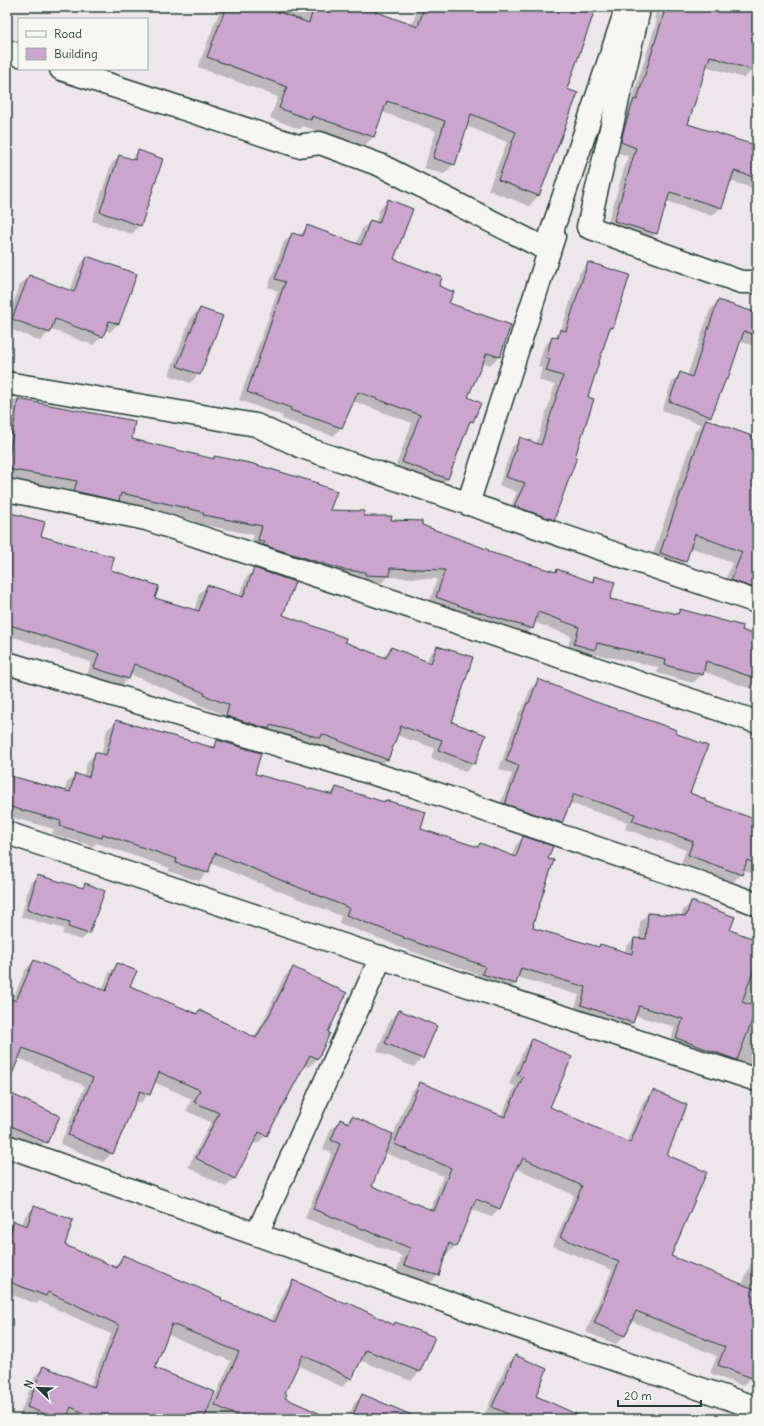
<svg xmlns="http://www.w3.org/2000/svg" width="764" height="1426" viewBox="0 0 764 1426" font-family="Delius,sans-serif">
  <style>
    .shadow { fill: #0003; fill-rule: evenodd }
    .building { fill: #cba5ce; stroke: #1f3d34 }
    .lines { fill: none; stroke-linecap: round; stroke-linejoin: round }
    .minor-casing { stroke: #1f3d34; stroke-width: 25 }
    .minor { stroke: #f6f6f2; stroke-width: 22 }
  </style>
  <rect width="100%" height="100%" fill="#ede6eb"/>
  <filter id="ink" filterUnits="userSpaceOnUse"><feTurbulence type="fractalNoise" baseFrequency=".025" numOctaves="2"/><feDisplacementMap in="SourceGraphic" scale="8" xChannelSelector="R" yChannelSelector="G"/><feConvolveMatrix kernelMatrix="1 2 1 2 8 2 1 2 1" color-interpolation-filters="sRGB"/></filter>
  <g filter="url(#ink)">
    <g class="shadow">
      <path d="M221,7H360L412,26L418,7H595L566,89L538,196L529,206L488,190L507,142L466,126L454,164L444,174L424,168L436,131L382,112L373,137L363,147L303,126L300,129L270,118L278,97L198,67Z"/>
      <path d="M658,7H662L659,15H661L664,7H746L757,11V56L752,70L744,78L705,66L687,124L748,144L757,137V189L730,181L721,207L712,216L666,201L656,233L648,242L606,229L628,156L613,151L626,109L631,103L657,20L654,19Z"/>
      <path d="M139,151L140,225L132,234L92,221L111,165L119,156L130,160Z"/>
      <path d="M388,201L393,260L437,287L448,304L499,357L490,365L482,362L467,398L472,421L467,427L447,479L439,487L394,471L412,423L353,401L341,428L333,436L282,419L283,416L239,400L278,291L268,287L284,242L292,234L299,235L308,227L356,244L362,229L370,221L375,223L380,209Z"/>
      <path d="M87,257L118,324L110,332L104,330L102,336L93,345L50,329L49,332L40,341L7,328V320L20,285L29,276L70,291L79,266Z"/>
      <path d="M589,263L612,328L607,333L587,398L553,519L545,528L507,515L517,492L499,485L512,447L520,439L536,444L555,385L539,380L542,368L538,366L544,346L561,330L580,272Z"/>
      <path d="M718,301L754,313L757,311V347L739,341L727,379L723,383L710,416L706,421L757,439V588L746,599L721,591L732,563L690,547L685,561L674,572L650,563L695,431L702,425L662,410L672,382L680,374L687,376L710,310Z"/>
      <path d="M200,309L199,374L190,383L169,375L191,317Z"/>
      <path d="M7,398L67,408L131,440L212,460L215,457L329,510L421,526L487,553L590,582L595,577L608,600L675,615L680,610L757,637V691L702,671V674L693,683L657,673L658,667L590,653L585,658L566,653L571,636L534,622L532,628L523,637L428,606L437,579L388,577L380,584H357L249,549L254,535L195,523V521L116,502L66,500L69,490L7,479Z"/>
      <path d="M7,513L40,537L109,571L154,598L194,611L199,594L207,586L239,596L246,578L255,569L282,616L344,643L382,658L391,648L427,662L429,655L437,647L451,723L474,763L466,772L431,758L434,748L396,735L387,759L379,768L315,743L312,746L218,724L222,714L197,704V702L130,674L128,679L120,687L87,676L91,662L14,637L12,643L7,647Z"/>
      <path d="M538,681L674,734L689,794L704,801L757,821V875L743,870L741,874L733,882L681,863L686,850L625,829L627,822L569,803L561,823L553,831L497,812L512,774L499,769L519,712L523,708L530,689Z"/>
      <path d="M7,684L14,685L7,713Z"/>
      <path d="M116,722L211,748L218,741L254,775L329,795L336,788L420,829L477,848L480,844L512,856L515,846L524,837L547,859L531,924L532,929L598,948L600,945L625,953L626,947L634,939H639L640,922L648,914L681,916L683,910L692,902L728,930L757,941V1077L669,1046L675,1027L634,1015L632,1023L624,1031L573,1014L579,995L517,977L515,984L506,992L474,983L477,974L396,946V945L339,923L341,916L210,863L207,872L199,881L168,871L170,868L96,843L93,846L52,834L54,829L7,816V776L64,792L67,783L75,775L83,777L87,762L95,754L101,755L107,730Z"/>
      <path d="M37,877L81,889L85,885L103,892L88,934L81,940L62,934L64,929L21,917L30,883Z"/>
      <path d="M34,961L102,990L109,973L118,964L129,987L196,1015L199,1011L253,1038L263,1022L284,977L293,968L326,1033L318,1058L309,1067L303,1065L266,1135L257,1144L253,1142L235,1178L226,1187L188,1167L211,1122L186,1111L192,1099L154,1082L149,1094L140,1103L135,1101L112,1153L103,1162L60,1144L85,1086L18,1058L7,1083V990L15,994L25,970Z"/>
      <path d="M399,1011L422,1058L414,1067L377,1051L390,1020Z"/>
      <path d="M533,1040L549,1108L626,1143L644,1100L653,1091L665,1156L670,1257L742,1285L757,1249L750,1246L757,1228V1363L751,1378L742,1386L710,1373L717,1356L631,1321L624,1336L616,1344L586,1332L612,1270L553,1246L574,1195L516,1168L499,1208L491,1217L471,1209L455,1246L447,1255L444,1254L438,1275L429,1284L396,1273L402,1256L305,1218L332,1153L323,1149L331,1129L340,1121L346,1123L352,1117L393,1135L411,1092L420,1083L501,1116L515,1086L509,1084L524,1049ZM385,1153L443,1176L430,1210L370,1186Z"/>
      <path d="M7,1093L49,1138L40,1146L7,1133Z"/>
      <path d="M34,1207L63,1245L113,1268L123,1256L220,1300L271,1321L285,1290L294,1281L393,1325L396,1323L433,1338L419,1372L411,1381L360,1360L351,1378L342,1387L297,1365L284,1394L283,1399L330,1419H216L205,1414L203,1419H69L65,1417V1419H28L19,1416L35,1376L43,1368L90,1386L111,1334L39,1301L37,1304L7,1293V1225L11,1226L15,1222L22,1225L25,1216ZM167,1334L231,1361L210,1407L154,1368Z"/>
      <path d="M516,1356L534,1396L584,1419H490L484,1416L506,1365Z"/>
      <path d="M363,1395L410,1419H347L354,1404Z"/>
    </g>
    <g class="building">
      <path d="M226,7H265L309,23L314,7H363L418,27L424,7H596L567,89L578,93L539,196L498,180L516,132L471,114L455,165L433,158L445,121L387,101L374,137L312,116L311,120L279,108L287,87L207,57Z"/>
      <path d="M666,7H757V72L710,56L688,124L757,146V178L734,171L722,208L670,192L657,234L614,221L636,148L621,142L624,129L634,99L637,100Z"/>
      <path d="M138,150L163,159L141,226L100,212L119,155L135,160Z"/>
      <path d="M388,199L413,209L394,259L442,277L439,286L454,292L449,303L511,325L500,357L487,353L468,397L481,403L473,422L470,421L448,479L402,462L420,415L358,392L342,428L290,410L291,408L247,392L285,282L275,279L292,233L303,236L307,225L361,245L370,220L379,223Z"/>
      <path d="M87,256L137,274L119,324L109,321L103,337L55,319L50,333L12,319L29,275L74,292Z"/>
      <path d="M588,262L630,275L613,328L610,327L588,397L594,399L575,457H577L554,520L514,506L525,483L506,477L520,437L541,445L563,376L546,371L550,359L546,358L552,336L558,338L560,329L566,331Z"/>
      <path d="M718,300L757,313V336L744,331L728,379H726L711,417L669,401L680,372L692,377Z"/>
      <path d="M200,308L223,316L200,375L177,366Z"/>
      <path d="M18,399L135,421L132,439L214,459V456L250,463L318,483L317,484L337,491L330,510L364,511V516H392L391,520L422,521V525L489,550V552L556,572L557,569L593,582L594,576L615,582L610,599L678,614L680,609L743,626L742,630L757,636V679L706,661L703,675L665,665L666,659L597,643L595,650L574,644L579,627L538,612L533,629L471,610L436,597L445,570L390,568V576L365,575V572L344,570L263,545L265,542L258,540L262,526L203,515V512L121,493L119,501L74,491L77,481L7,469Z"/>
      <path d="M706,419L757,438V589L731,580L742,552L695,534L686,562L660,553Z"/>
      <path d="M7,512L45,522L41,536L114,557L111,570L159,586L155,598L199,611L207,585L243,597L254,568L295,582L283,615L346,638L345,642L386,658L391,647L431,663L437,646L473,657L452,722L486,735L475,764L438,750L442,740L401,726L388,760L322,734L321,738L270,725L269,729L226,716L229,705L204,695L205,693L134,664L129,679L94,668L99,654L7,624Z"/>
      <path d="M538,679L593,701L677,730L675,733L708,746L690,793L705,799V801L757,820V864L747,860L742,875L688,855L693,841L632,821L635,814L574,794L562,823L505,804L519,766L506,761L527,703H529Z"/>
      <path d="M116,720L215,748L217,740L261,753L255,774L333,795L336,787L384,802L385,800L426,812L421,829L478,847L480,843L516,857L523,836L553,846L548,859L554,860L533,924H534L533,928L599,947L600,944L632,954L634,938L646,939L648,913L686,916L691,901L735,917L730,930L757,940V960L742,1002L757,1007V1008L737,1060L676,1038L683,1019L639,1006L633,1023L581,1005L586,987L521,968L516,984L482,974L485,966L403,938L404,937L346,915L349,908L215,853L208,873L176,863L177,859L103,834L102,838L60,826L61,821L7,806V775L70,792L75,774L89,777L95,752L106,755Z"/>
      <path d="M37,875L83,888L85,883L105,891L89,934L68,927L70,922L27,910Z"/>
      <path d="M34,960L106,991L117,963L137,971L130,986L197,1014L199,1010L256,1038L271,1012L293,967L347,993L328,1032L330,1033L318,1059L310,1055L267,1136L259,1132L235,1179L196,1158L219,1113L194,1102L200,1090L159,1072L150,1095L140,1091L113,1154L68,1135L93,1078L23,1048L7,1086V997L16,1001Z"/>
      <path d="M399,1010L437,1026L423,1059L385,1043Z"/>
      <path d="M532,1039L572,1057L550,1107L630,1143L653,1090L687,1105L667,1155L707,1172L671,1256L757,1290V1366L752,1378L718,1365L725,1347L636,1311L625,1336L594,1323L619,1262L560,1237L582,1186L523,1158L520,1165H518L500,1209L476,1199L456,1247L449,1243L439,1276L404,1265L410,1248L313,1209L340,1144L331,1140L340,1119L349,1123L352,1116L393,1134L372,1186L434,1211L451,1168L394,1144L420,1082L505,1117L523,1077L517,1075Z"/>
      <path d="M7,1092L60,1116L47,1143L7,1124Z"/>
      <path d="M34,1206L73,1220L65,1245L117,1268L123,1255L222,1298L221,1300L275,1322L293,1280L346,1304L347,1302L394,1325L395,1322L435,1337L420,1372L366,1350L352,1379L303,1355L285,1393L287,1394L285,1398L332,1419H243L215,1405L239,1352L172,1324L155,1368L215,1392L204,1419H97L71,1407L66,1419H58L27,1407L43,1366L94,1387L119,1325L48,1292L46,1296L7,1281V1242L14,1221L27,1226Z"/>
      <path d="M515,1355L547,1369L536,1396L587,1419H520L492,1407Z"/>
      <path d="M362,1394L421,1419H351Z"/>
    </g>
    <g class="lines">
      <defs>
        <g id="minor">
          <path d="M638,14L588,227L741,282H757"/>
          <path d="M7,51L19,55"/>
          <path d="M61,69L298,146L320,143L380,165L546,249L627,7"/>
          <path d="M7,383L256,425L302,447L757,602"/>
          <path d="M7,490L146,519L757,722"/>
          <path d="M468,504L554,236"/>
          <path d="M7,663L414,786L691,880L757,904"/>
          <path d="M7,833L352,948L757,1080"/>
          <path d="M7,1146L495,1319L757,1408"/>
          <path d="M257,1234L381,957"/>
        </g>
      </defs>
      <use href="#minor" class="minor-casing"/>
      <use href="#minor" class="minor"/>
    </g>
  </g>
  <rect width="764" height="1426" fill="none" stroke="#f6f6f2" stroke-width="24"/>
  <rect x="12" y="12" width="740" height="1402" fill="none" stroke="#1f3d34" stroke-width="1.5" filter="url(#ink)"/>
  <rect x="18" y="18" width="130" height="52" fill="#f6f6f2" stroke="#a0aca6"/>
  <rect x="26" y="31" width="20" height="6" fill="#f6f6f2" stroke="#a0aca6"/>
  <text x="54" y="38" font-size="12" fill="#1f3d34">Road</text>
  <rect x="26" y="48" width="20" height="12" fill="#cba5ce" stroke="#a0aca6"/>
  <text x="54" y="58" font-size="12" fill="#1f3d34">Building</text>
  <g transform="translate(38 1388) rotate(293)" stroke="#f6f6f2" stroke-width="3" paint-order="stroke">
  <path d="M0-3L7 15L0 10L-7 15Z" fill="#1f3d34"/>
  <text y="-6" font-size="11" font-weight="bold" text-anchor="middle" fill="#1f3d34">N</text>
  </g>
  <path d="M618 1400v6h83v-6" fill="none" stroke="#1f3d34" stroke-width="2"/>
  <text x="624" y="1400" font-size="12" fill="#1f3d34" stroke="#f6f6f2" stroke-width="3" paint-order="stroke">20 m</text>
</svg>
